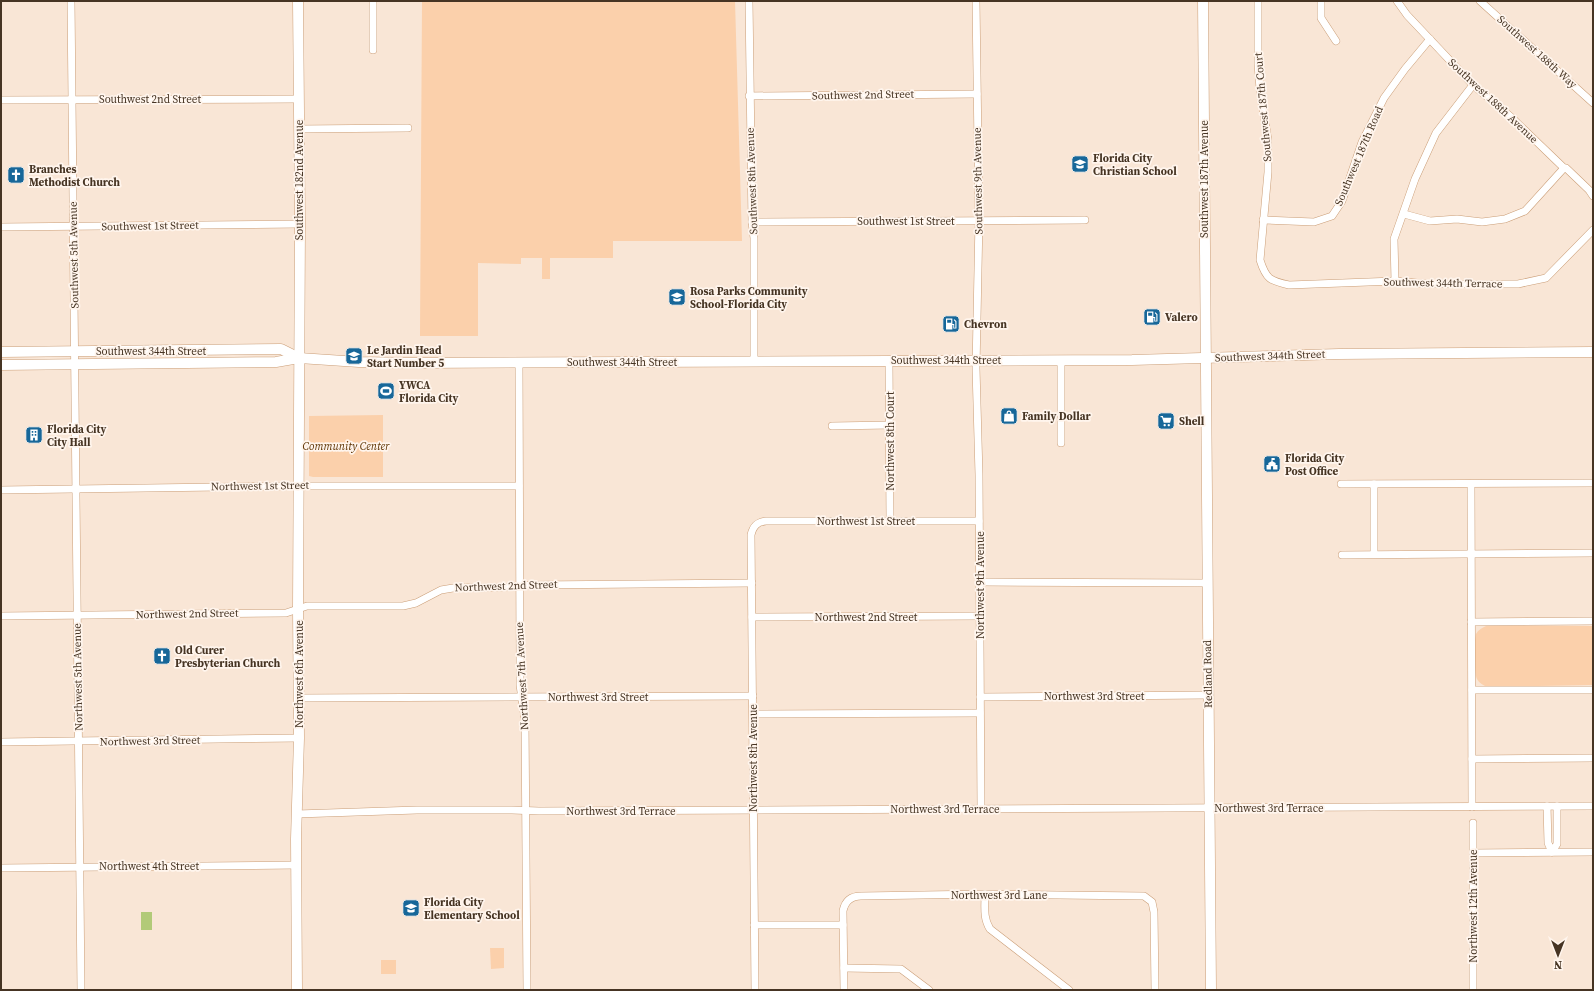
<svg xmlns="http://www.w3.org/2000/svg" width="1594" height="991" viewBox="0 0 1594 991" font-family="'Source Serif 4',serif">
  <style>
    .green { fill: #fbd0ab }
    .water { fill: #b2ca78 }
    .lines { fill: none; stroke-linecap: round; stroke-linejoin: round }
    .street-casing { stroke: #cb9e77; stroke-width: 8 }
    .secondary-casing { stroke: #cb9e77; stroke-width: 11 }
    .street { stroke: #fff; stroke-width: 7 }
    .secondary { stroke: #fff; stroke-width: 10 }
    .labels { text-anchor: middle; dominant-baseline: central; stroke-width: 3.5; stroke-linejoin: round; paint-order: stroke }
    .street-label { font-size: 11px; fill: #463423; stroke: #fff5ed }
    .poi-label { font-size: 11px; font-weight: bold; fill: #463423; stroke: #fff5ed; text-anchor: start }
    .park-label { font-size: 11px; font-style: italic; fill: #5d3200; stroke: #fff5ed }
  </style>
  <rect width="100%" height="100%" fill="#f9e6d6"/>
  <g class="green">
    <path d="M422,1H735L742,241H613V258H550V279H542V258H521V264L478,263V336H420Z"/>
    <path d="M383,415V477H313L309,476V416Z"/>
    <path d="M1486,626H1593V685L1487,687C1483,685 1479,683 1477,679C1474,674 1474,639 1476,634C1478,630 1482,628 1486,626Z"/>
    <path d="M490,948H504V968L491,969Z"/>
    <rect x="381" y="960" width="15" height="14"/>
  </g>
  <rect class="water" x="141" y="912" width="11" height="18"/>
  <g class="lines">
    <defs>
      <g id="street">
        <path d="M71,1L81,990"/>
        <path d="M373,1V50"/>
        <path d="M749,1L752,222L754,238V361"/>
        <path d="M976,1L979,220L976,368L979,475L981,809"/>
        <path d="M1258,1V64L1260,89L1268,140V172L1260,260C1266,279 1270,281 1289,285L1395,281L1428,284H1518L1546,278L1593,230"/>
        <path d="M1321,1V18L1336,41"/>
        <path d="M1397,1L1407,15L1473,85L1511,117L1564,168H1566L1589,190L1593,196"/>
        <path d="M1480,1L1593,103"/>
        <path d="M749,96L977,94"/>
        <path d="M1,100L299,99"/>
        <path d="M299,129L408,128"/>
        <path d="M1404,214L1430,221L1457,219L1482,222L1505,219L1525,211L1564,168"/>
        <path d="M1263,220L1314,222L1332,216L1342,201L1362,142L1384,98L1405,69L1430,39"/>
        <path d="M752,222L1085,220"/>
        <path d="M1,227L300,224"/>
        <path d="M1395,281L1394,239L1415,179L1436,133L1473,85"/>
        <path d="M889,360L890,521"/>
        <path d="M519,362L520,658V685L525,720L527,990"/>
        <path d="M832,426L890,425"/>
        <path d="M1061,443V360"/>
        <path d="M1341,484L1593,483"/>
        <path d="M1471,484L1472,807"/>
        <path d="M1,490L290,486H519"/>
        <path d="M1374,554V484"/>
        <path d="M1342,555L1593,553"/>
        <path d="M980,582L1207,583"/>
        <path d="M1,616L286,613L307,606H403L416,603L441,590L453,588L509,587L534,585L752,583"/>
        <path d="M752,617L980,616"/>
        <path d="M1471,622L1593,621"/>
        <path d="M1472,690H1593"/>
        <path d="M980,697L1208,695"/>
        <path d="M299,698L753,696"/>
        <path d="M753,714L980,713"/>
        <path d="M1,742L299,738"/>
        <path d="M1472,759L1593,758"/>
        <path d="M1547,806L1548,843L1552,852L1557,844V806"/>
        <path d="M297,814L417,810H512L539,811L1593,806"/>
        <path d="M1473,823V990"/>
        <path d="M1473,853L1593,852"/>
        <path d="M1,868L297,865"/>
        <path d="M985,894C985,907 983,918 990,929L1069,990"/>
        <path d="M754,925H843"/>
        <path d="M844,968L901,969L929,990"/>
        <path d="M755,990L751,535C753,526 757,522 766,521H979"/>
        <path d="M844,990L843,911C845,901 851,896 861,896L985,894L1144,896L1152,902L1154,912L1155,990"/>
      </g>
      <g id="secondary">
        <path d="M1203,1L1211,990"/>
        <path d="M1,352L281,349L299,358"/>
        <path d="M1,365L276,362L299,358L359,362L415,363L1132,360L1339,354L1593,352"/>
        <path d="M297,990L296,839L299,738L298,609L300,224L298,1"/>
      </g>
    </defs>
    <use href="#street" class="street-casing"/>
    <use href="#secondary" class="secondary-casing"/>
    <use href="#street" class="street"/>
    <use href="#secondary" class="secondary"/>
  </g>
  <defs>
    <symbol id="school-square" viewBox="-11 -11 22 22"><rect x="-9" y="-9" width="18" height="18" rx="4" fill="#176799" stroke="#fff5ed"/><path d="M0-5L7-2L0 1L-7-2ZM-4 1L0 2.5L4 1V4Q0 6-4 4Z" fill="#fff"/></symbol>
    <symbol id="church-square" viewBox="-11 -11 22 22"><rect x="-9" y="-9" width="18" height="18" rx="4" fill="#176799" stroke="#fff5ed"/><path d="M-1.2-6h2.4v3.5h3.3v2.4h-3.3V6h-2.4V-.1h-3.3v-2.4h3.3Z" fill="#fff"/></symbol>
    <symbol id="fuel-square" viewBox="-11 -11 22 22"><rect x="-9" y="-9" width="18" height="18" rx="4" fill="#176799" stroke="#fff5ed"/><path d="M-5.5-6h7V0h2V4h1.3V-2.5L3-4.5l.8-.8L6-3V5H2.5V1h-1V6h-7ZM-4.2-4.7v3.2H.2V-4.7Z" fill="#fff"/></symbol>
    <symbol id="stadium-square" viewBox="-11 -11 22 22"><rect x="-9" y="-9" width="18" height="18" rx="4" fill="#176799" stroke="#fff5ed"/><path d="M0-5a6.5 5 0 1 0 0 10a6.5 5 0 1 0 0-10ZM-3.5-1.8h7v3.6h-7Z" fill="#fff"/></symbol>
    <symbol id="shop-square" viewBox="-11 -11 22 22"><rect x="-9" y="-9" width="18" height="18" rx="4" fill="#176799" stroke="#fff5ed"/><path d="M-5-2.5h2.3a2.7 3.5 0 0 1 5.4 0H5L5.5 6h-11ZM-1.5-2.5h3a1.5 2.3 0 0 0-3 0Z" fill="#fff"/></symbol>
    <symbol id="supermarket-square" viewBox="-11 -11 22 22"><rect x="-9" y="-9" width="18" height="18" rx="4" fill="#176799" stroke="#fff5ed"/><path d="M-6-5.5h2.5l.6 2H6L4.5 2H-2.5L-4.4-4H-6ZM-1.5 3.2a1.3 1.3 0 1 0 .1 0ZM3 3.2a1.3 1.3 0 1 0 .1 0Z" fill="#fff"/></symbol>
    <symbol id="building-square" viewBox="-11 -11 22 22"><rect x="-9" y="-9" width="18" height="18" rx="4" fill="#176799" stroke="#fff5ed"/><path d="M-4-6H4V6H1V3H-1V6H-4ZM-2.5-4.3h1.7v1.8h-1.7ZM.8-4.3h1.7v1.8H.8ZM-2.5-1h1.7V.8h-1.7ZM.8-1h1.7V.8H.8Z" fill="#fff"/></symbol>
    <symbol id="civic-square" viewBox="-11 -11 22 22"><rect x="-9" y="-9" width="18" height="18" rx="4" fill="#176799" stroke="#fff5ed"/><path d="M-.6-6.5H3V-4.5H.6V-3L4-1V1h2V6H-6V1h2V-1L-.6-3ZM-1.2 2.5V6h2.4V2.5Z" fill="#fff"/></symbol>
  </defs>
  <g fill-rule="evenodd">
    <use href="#school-square" x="1070" y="154" width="20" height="20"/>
    <use href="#church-square" x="6" y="165" width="20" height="20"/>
    <use href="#school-square" x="667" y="287" width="20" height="20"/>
    <use href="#fuel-square" x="1142" y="307" width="20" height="20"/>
    <use href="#fuel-square" x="941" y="314" width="20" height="20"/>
    <use href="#school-square" x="344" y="346" width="20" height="20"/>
    <use href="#stadium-square" x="376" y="381" width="20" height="20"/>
    <use href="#shop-square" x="999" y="406" width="20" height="20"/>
    <use href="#supermarket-square" x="1156" y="411" width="20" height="20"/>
    <use href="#building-square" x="24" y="425" width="20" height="20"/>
    <use href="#civic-square" x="1262" y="454" width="20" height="20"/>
    <use href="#church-square" x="152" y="646" width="20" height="20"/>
    <use href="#school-square" x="401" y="898" width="20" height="20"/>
  </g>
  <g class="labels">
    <g class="street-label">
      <text transform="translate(1537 52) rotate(42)">Southwest 188th Way</text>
      <text transform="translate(863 95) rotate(-1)">Southwest 2nd Street</text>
      <text x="150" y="99">Southwest 2nd Street</text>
      <text transform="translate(1493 101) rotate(43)">Southwest 188th Avenue</text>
      <text transform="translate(1263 107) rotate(-95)">Southwest 187th Court</text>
      <text transform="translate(1359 156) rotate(-67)">Southwest 187th Road</text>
      <text transform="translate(1204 179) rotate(-90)">Southwest 187th Avenue</text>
      <text transform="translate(299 180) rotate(-90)">Southwest 182nd Avenue</text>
      <text transform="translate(752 181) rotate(-92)">Southwest 8th Avenue</text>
      <text transform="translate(978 181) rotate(-91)">Southwest 9th Avenue</text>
      <text x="906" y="221">Southwest 1st Street</text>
      <text transform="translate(150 226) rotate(-1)">Southwest 1st Street</text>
      <text transform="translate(74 255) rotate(-91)">Southwest 5th Avenue</text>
      <text transform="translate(1443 283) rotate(1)">Southwest 344th Terrace</text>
      <text x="151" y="351">Southwest 344th Street</text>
      <text transform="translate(1270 356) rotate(-2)">Southwest 344th Street</text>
      <text x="946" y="360">Southwest 344th Street</text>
      <text x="622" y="362">Southwest 344th Street</text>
      <text transform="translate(890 441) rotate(-90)">Northwest 8th Court</text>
      <text transform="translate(260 486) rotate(-1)">Northwest 1st Street</text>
      <text x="866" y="521">Northwest 1st Street</text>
      <text transform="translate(980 585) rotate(-90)">Northwest 9th Avenue</text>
      <text transform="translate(506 586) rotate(-2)">Northwest 2nd Street</text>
      <text transform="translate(187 614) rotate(-1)">Northwest 2nd Street</text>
      <text x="866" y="617">Northwest 2nd Street</text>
      <text transform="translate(299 674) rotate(-90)">Northwest 6th Avenue</text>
      <text transform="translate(1208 674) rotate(-91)">Redland Road</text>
      <text transform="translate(522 676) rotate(-93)">Northwest 7th Avenue</text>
      <text transform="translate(78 677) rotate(-91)">Northwest 5th Avenue</text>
      <text x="1094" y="696">Northwest 3rd Street</text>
      <text x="598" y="697">Northwest 3rd Street</text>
      <text transform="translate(150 741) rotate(-1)">Northwest 3rd Street</text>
      <text transform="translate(753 758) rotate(-90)">Northwest 8th Avenue</text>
      <text x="1269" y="808">Northwest 3rd Terrace</text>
      <text x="945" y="809">Northwest 3rd Terrace</text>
      <text x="621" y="811">Northwest 3rd Terrace</text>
      <text x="149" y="866">Northwest 4th Street</text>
      <text x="999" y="895">Northwest 3rd Lane</text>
      <text transform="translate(1473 906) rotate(-90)">Northwest 12th Avenue</text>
    </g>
    <g class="poi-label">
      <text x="1093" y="158">Florida City<tspan x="1093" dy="13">Christian School</tspan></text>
      <text x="29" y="169">Branches<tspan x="29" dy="13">Methodist Church</tspan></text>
      <text x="690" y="291">Rosa Parks Community<tspan x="690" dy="13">School-Florida City</tspan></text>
      <text x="1165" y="317">Valero</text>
      <text x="964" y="324">Chevron</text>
      <text x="367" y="350">Le Jardin Head<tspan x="367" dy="13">Start Number 5</tspan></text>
      <text x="399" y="385">YWCA<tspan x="399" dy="13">Florida City</tspan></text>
      <text x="1022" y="416">Family Dollar</text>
      <text x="1179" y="421">Shell</text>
      <text x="47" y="429">Florida City<tspan x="47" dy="13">City Hall</tspan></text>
      <text x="1285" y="458">Florida City<tspan x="1285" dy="13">Post Office</tspan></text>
      <text x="175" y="650">Old Curer<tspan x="175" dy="13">Presbyterian Church</tspan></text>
      <text x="424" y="902">Florida City<tspan x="424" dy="13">Elementary School</tspan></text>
    </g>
    <g class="park-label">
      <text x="346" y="446">Community Center</text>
    </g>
  </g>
  <rect width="1594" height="991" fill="none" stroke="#463423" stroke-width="4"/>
  <g transform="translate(1558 955) rotate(180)" stroke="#fff5ed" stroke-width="3" paint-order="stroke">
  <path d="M0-3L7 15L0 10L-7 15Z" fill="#463423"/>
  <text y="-6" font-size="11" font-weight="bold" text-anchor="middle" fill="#463423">N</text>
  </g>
</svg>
